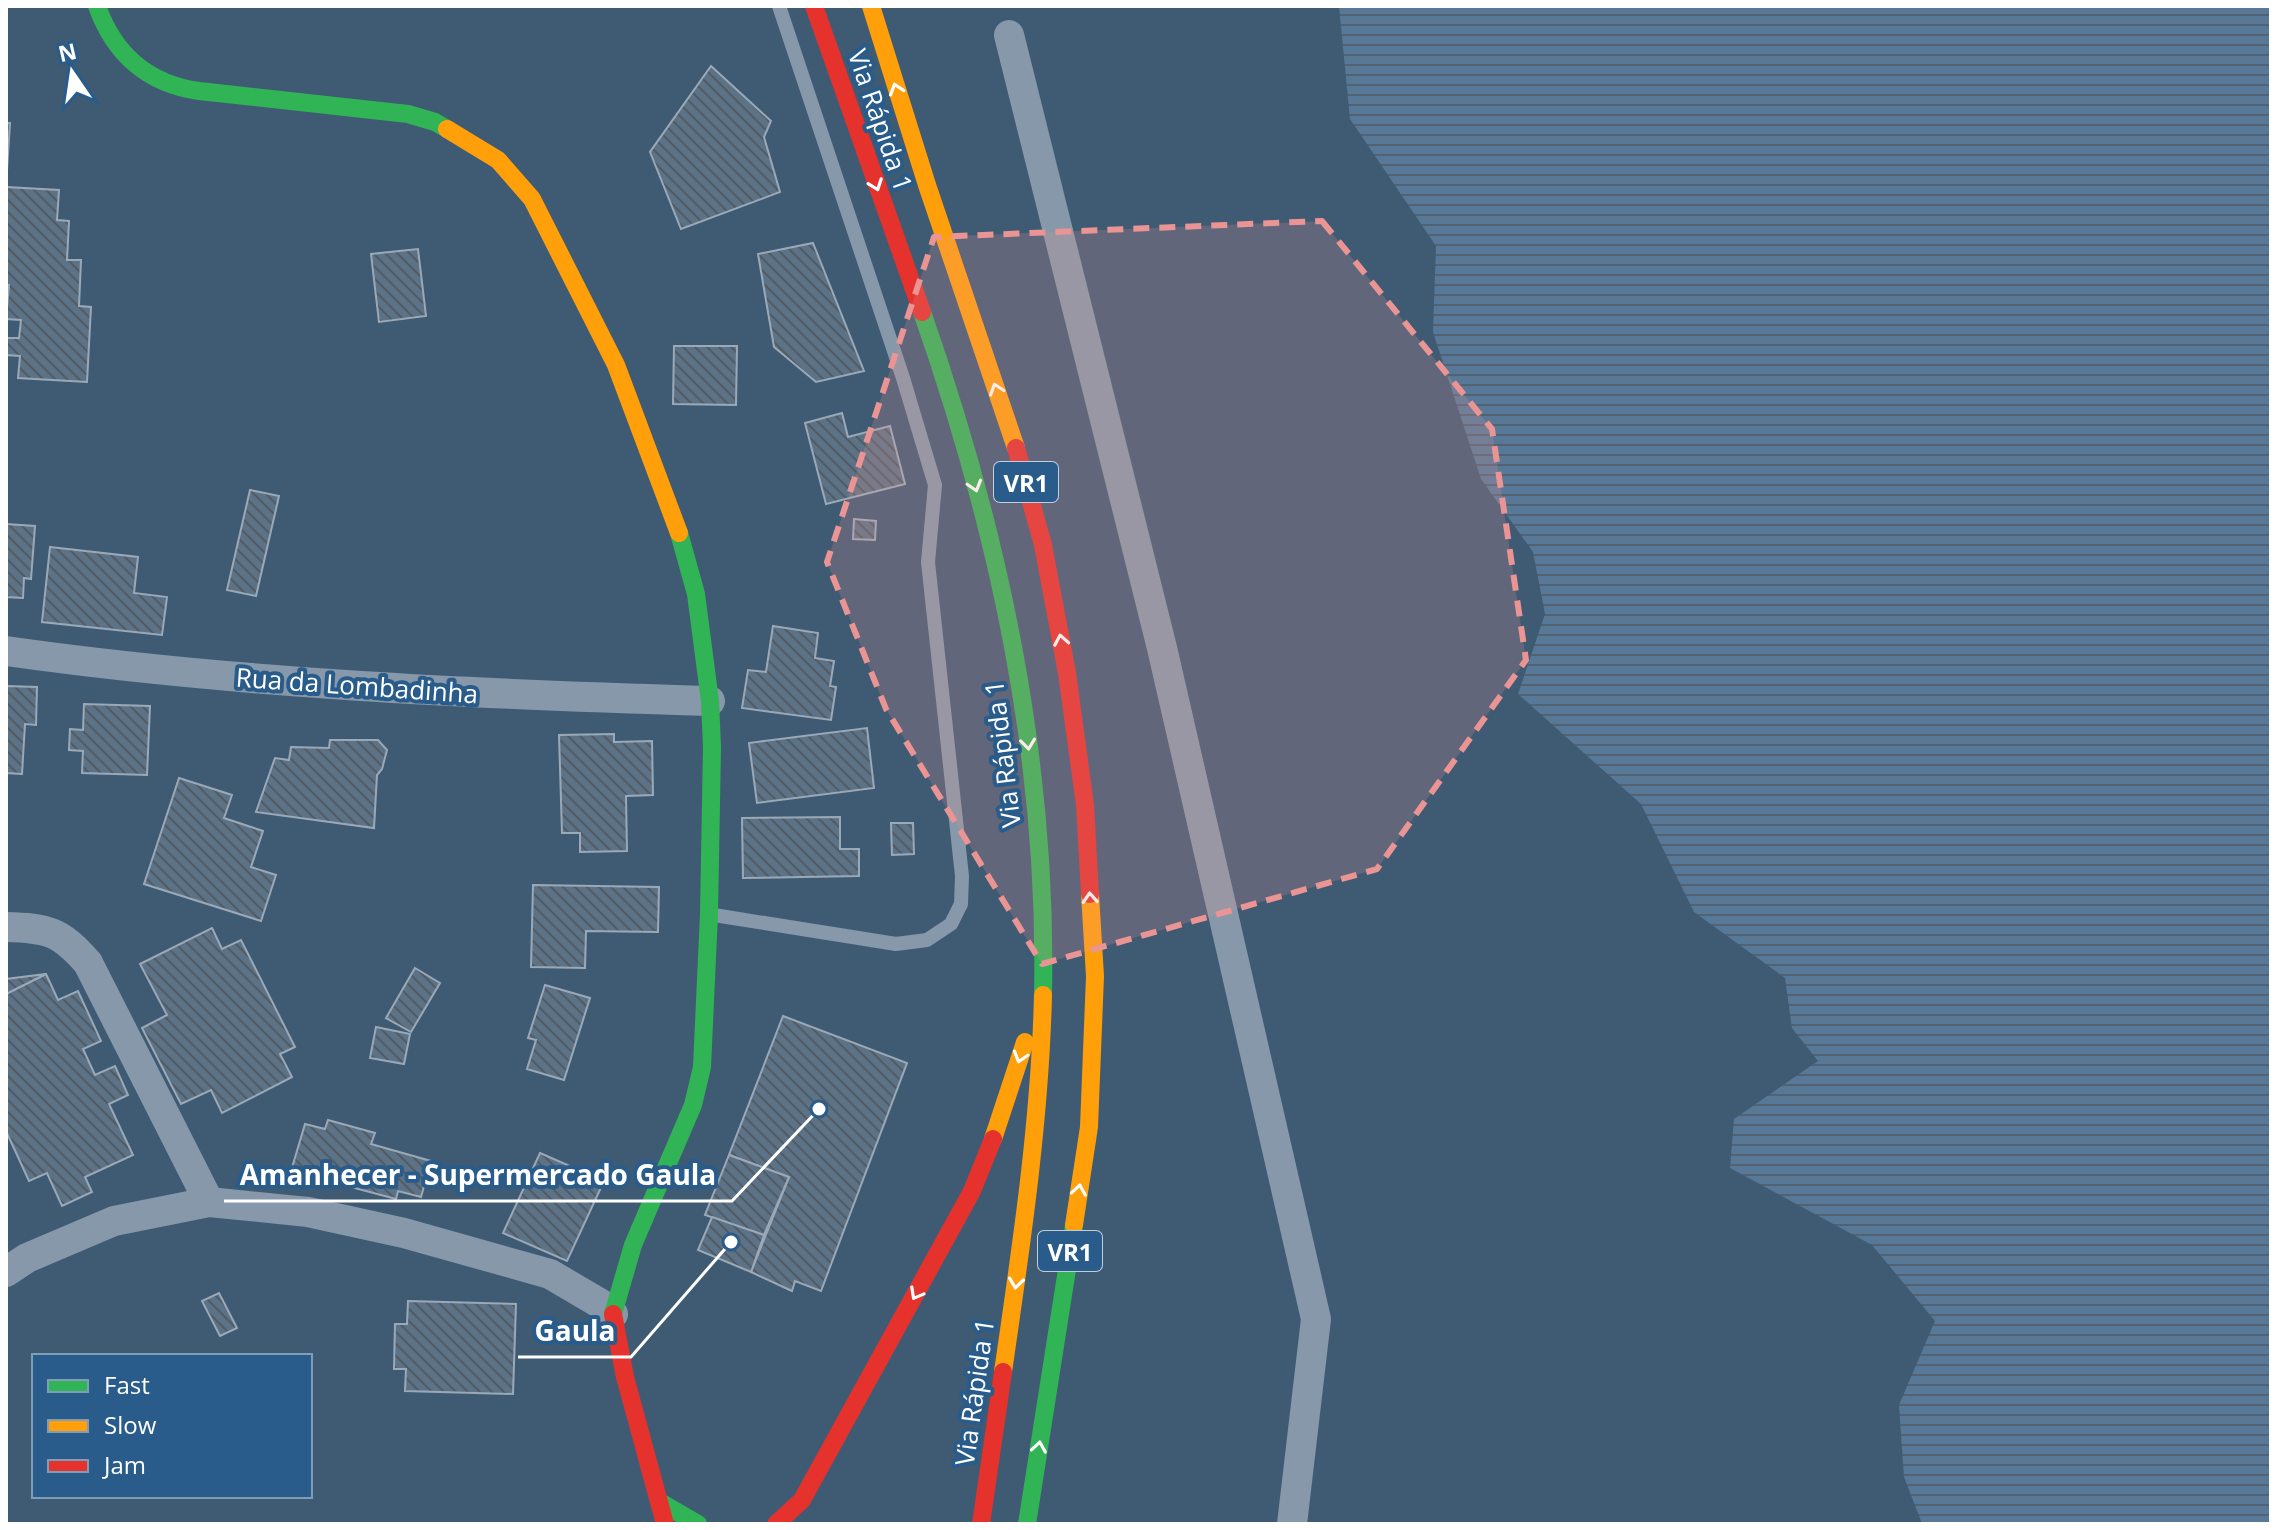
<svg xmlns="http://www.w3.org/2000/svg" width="2277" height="1530" viewBox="0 0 2277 1530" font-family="'Open Sans',sans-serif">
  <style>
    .water { fill: url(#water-rules) }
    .building { fill: url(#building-back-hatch); stroke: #9aa9b7; stroke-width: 2 }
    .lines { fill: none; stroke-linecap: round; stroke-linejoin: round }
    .lane { stroke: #8698a9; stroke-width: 14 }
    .street { stroke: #8698a9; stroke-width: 30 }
    .fast { stroke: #30b455; stroke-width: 18 }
    .slow { stroke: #ff9f0a; stroke-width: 18 }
    .jam { stroke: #e5322d; stroke-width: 18 }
    .oneway { stroke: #fff }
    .marked { fill: #ea9494; fill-opacity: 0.2; stroke: #ea9494; stroke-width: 6; stroke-dasharray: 16 10; stroke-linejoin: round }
    .labels { text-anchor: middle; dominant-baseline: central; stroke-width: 8; stroke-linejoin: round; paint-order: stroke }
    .shield { fill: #295c8a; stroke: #bfcedc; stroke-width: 2 }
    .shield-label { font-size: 24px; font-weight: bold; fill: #fff }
    .street-label { font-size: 26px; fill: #fff; stroke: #295c8a }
    .leader { fill: none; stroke: #fff; stroke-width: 3 }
    .callout-dot { fill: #fff; stroke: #295c8a; stroke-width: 3 }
    .callout-label { font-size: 28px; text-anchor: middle; font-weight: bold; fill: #fff; stroke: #295c8a; stroke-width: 8; stroke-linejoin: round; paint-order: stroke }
  </style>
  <defs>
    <pattern id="water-rules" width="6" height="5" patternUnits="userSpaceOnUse" patternTransform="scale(2)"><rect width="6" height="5" fill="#577997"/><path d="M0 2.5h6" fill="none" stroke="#526272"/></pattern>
    <pattern id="building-back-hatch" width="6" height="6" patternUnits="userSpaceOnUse" patternTransform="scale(2)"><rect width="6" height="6" fill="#5c7286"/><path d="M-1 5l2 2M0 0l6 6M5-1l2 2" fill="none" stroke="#525b63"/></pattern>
  </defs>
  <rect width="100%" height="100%" fill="#3f5b74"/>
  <path class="water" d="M1339,6H2271V1524H1924L1921,1521L1904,1477L1899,1405L1935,1321L1872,1245L1730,1168L1734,1119L1818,1061L1792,1028L1785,978L1694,912L1641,804L1518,694L1545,614L1533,552L1481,479L1433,332L1436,246L1350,119Z"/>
  <g class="building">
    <path d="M711,66L771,121L764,137L780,192L681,229L650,152Z"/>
    <path d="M6,123H10L7,170H6Z"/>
    <path d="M6,187L59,190L57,220L69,221L67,260H81L79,306L91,307L87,382L18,378L20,356L6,355V338H19L21,320L6,319L9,285L6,284Z"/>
    <path d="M813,243L864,371L816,382L774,347L758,254Z"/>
    <path d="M418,249L426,316L379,322L371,254Z"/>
    <path d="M674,346H737L736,405L673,404Z"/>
    <path d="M842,413L848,437L890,426L905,484L826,504L805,423Z"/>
    <path d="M250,490L279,496L256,596L227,590Z"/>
    <path d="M854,519L876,521L875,540L853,539Z"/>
    <path d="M6,524L35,526L31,579L24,578L23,598L6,597Z"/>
    <path d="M50,547L138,557L134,593L167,597L162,635L42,622Z"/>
    <path d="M773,626L818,633L815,658L834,661L830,686L836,687L831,720L742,708L748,670L766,672Z"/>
    <path d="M6,686L37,687L36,725L25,724L22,774L6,773Z"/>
    <path d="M84,704L150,706L147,775L82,773L83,751L69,750L70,729L83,730Z"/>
    <path d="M867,728L874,788L757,803L749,743Z"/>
    <path d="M614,734V742L652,741L653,795L626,796L627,851L580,852V833H562L559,735Z"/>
    <path d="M330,740H378L387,750L382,769L377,775L374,828L256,812L275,758L289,760L291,747L329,748Z"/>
    <path d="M179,778L232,795L224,818L263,831L251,867L276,875L261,921L144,884Z"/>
    <path d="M840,817V849H859V876L743,878L742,818Z"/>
    <path d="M891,823H913L914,854L892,855Z"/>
    <path d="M533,885L659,887L658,932L586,931L585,968L531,967Z"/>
    <path d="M212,928L222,949L241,940L295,1047L280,1054L292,1077L222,1113L211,1090L181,1104L142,1028L167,1015L140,964Z"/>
    <path d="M415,968L440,983L411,1032L386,1018Z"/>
    <path d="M46,974L58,1000L78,991L101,1041L83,1049L95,1075L115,1066L128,1095L109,1104L133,1155L85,1177L92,1192L62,1206L47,1173L29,1181L6,1131V994Z"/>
    <path d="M46,974L6,994V979Z"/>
    <path d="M545,985L590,998L564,1080L527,1069L536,1040L528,1038Z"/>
    <path d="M783,1016L907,1063L821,1291L795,1281L792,1291L751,1272L789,1177L729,1155Z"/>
    <path d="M376,1027L410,1034L404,1064L370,1058Z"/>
    <path d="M328,1120L375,1133L371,1144L431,1161L421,1197L398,1191L396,1199L291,1171L305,1124L325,1129Z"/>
    <path d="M540,1153L604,1181L567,1261L503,1233Z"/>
    <path d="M729,1155L789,1177L764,1235L705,1215Z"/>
    <path d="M712,1217L764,1235L751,1272L698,1250Z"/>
    <path d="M219,1293L237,1328L220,1336L202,1301Z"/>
    <path d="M408,1301L516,1304L513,1394L405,1391L406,1369H394L395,1324H407Z"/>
  </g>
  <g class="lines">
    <path class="lane" d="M714,915L896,944L927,940L951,924L961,904L962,876L928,562L935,485L903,378L779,6"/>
    <g class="street">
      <path d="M1009,35L1162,648L1316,1319L1292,1524"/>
      <path d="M6,651C239,684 475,694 710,701"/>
      <path d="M6,927C48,928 60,931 88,963L209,1202"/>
      <path d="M6,1272L27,1258L114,1221L209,1202L308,1212L404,1233L550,1274L601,1304L613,1314"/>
    </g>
    <g class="fast">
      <path d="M97,6C114,54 148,84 199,91L408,114L435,122L447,129"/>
      <path d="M922,312C999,532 1048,760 1043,995"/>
      <path d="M613,1314L633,1245L693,1105L702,1067L709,914L712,747L710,701L696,594L679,533"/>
      <path d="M660,1502L698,1524"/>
      <path d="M1027,1524L1074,1225"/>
    </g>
    <g class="slow">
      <path d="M871,6L927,185L1016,448"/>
      <path d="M447,129L498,160L532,199L616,365L679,533"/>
      <path d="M993,1139L1025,1042"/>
      <path d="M1074,1225L1089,1127L1095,976L1090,894"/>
      <path d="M1003,1372C1021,1247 1040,1122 1043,995"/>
    </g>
    <g class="jam">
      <path d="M814,6L922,312"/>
      <path d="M1016,448L1043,545L1067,673L1085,805L1090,894"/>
      <path d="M613,1314L625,1377L665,1524"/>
      <path d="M776,1524L802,1500L972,1191L993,1139"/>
      <path d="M981,1524L1003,1372"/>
    </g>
  </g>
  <defs><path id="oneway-chevron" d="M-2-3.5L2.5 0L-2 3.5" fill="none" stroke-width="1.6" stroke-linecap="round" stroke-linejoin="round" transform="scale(2)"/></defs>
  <g class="oneway">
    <use href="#oneway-chevron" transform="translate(896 89) rotate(-108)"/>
    <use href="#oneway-chevron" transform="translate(876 185) rotate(70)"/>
    <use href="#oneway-chevron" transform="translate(996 389) rotate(-109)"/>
    <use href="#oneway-chevron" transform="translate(975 486) rotate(73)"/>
    <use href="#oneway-chevron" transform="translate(1061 640) rotate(-100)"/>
    <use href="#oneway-chevron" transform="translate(1028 744) rotate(83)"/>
    <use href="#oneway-chevron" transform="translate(1090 898) rotate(-93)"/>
    <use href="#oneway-chevron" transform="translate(1020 1057) rotate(107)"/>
    <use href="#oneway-chevron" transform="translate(1079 1190) rotate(-81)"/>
    <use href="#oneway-chevron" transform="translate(1016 1283) rotate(98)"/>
    <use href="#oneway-chevron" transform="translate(916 1294) rotate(119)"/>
    <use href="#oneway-chevron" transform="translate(1039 1447) rotate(-81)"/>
  </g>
  <path class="marked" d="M1322,221L1492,429L1526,660L1377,869L1042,964L886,709L827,562L934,237Z"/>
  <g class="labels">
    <g class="shield">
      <rect x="994" y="462" width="64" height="40" rx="6"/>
      <rect x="1038" y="1231" width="64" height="40" rx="6"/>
    </g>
    <g class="shield-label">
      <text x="1026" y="482">VR1</text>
      <text x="1070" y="1251">VR1</text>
    </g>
    <g class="street-label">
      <text transform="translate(881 120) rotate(71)">Via Rápida 1</text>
      <text transform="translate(357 685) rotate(4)">Rua da Lombadinha</text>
      <text transform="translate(1002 754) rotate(-97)">Via Rápida 1</text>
      <text transform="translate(974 1392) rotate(-82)">Via Rápida 1</text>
    </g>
  </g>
  <path class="leader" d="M819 1109L732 1201H224M731 1242L631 1357H518"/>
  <g class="callout-dot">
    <circle cx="819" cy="1109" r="8"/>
    <circle cx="731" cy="1242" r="8"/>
  </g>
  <g class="callout-label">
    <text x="478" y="1185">Amanhecer - Supermercado Gaula</text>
    <text x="575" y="1341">Gaula</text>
  </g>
  <rect width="2277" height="1530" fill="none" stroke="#ffffff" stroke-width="16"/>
  <rect x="32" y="1354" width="280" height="144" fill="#295c8a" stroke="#7f9db9" stroke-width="2"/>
  <rect x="48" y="1380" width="40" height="12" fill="#30b455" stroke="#7f9db9" stroke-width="2"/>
  <text x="104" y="1394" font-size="24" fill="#ffffff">Fast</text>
  <rect x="48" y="1420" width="40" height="12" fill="#ff9f0a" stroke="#7f9db9" stroke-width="2"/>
  <text x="104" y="1434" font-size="24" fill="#ffffff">Slow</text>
  <rect x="48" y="1460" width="40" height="12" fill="#e5322d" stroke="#7f9db9" stroke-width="2"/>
  <text x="104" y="1474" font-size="24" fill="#ffffff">Jam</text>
  <g transform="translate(72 72) rotate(347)" stroke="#295c8a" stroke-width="6" paint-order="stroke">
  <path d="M0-6L14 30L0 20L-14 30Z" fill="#ffffff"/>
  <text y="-12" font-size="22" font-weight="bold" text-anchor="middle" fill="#ffffff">N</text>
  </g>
</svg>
